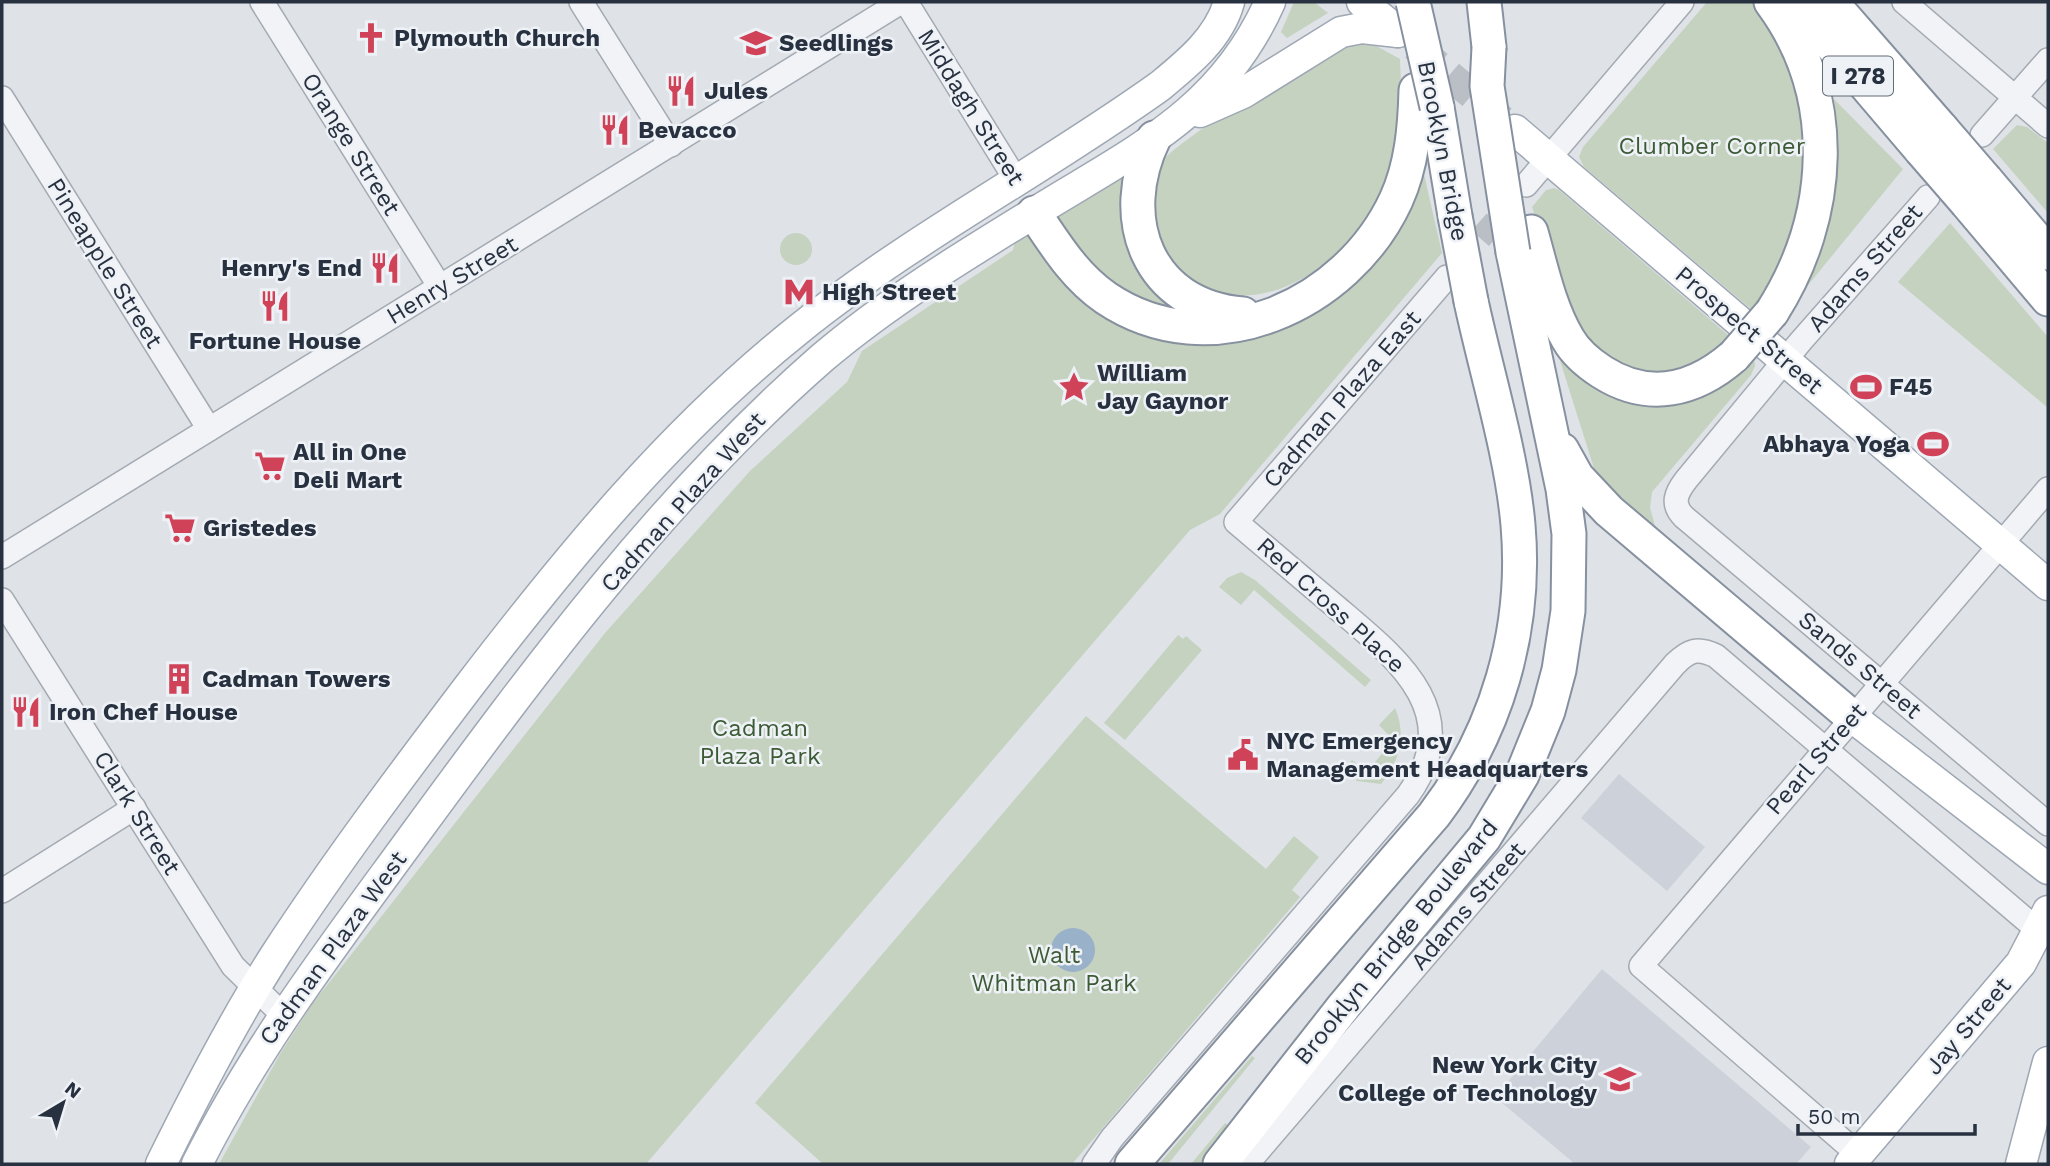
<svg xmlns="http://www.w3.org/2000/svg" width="2050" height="1166" viewBox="0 0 2050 1166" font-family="'Work Sans',sans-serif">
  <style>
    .built { fill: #cdd2da }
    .green { fill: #c5d2c0 }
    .water { fill: #99b1c9 }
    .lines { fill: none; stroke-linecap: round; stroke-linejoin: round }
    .minor-tunnel { stroke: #babfc6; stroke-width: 23; stroke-dasharray: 23 11; stroke-linecap: butt }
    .major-tunnel { stroke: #babfc6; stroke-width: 30; stroke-dasharray: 30 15; stroke-linecap: butt }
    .minor-casing { stroke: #a4aab2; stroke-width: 26 }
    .major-casing { stroke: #9ea7b4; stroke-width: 33 }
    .highway-casing { stroke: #86909f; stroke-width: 37 }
    .minor { stroke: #f2f3f7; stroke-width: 23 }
    .major { stroke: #fff; stroke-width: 30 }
    .highway { stroke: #fff; stroke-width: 33 }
    .highway-bridge-casing { stroke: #86909f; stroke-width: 37; stroke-linecap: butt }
    .highway-bridge { stroke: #fff; stroke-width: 33 }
    .labels { text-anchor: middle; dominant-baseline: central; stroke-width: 5; stroke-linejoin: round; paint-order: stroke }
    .shield { fill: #eef2f6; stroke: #636b77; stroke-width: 2 }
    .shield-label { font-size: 23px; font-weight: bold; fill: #283140 }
    .poi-label { font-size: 24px; font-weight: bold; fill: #283140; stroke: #eef2f6; text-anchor: start }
    .street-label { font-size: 24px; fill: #283140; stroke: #eef2f6 }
    .park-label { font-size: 24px; fill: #3c5b35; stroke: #eef2f6 }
  </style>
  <rect width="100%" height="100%" fill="#dfe3e8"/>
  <g class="built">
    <path d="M1619,774L1705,847L1667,891L1581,818Z"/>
    <path d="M1602,969L1811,1147L1796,1164H1575L1495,1097Z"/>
  </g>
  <g class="green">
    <path d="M1294,2H1314L1328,13L1287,38L1281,32Z"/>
    <path d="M1707,2H1759L1796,66L1810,195L1758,315L1584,167L1579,157L1583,147Z"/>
    <path d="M1345,42L1371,43L1400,59C1402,100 1402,147 1385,185C1356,252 1277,320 1201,287C1179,277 1163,254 1156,231C1150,209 1148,185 1160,164C1174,141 1315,56 1345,42Z"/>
    <path d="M1828,93L1903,169L1782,317Z"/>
    <path d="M2017,125L2027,127L2048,143V213L1993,149Z"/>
    <path d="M1424,174L1442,253L1220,514L1190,530L646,1164H219L280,1054L313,1003L605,633L750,471L847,382L862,351L1013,250L1016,236L1026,228L1182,341L1215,344L1272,331L1417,189Z"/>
    <path d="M1122,175L1124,178L1179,309L1174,311L1123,292L1089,264L1057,219L1058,213Z"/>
    <path d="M1554,188L1559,190L1735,341L1681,376L1622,369L1575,330L1532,207L1546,190Z"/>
    <path d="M1950,223L2048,337V408L1898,282Z"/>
    <circle cx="796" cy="249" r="16"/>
    <path d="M1551,332L1603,390L1754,357L1755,366L1751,375L1652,492L1650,508L1656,529L1598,481Z"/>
    <path d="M1241,572L1255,580L1371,680L1365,687L1254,590L1241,605L1219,587L1227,578Z"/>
    <path d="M1178,635L1183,639L1186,636L1202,650L1125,740L1104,723Z"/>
    <path d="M1395,708C1407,735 1399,763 1381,784L1356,781L1358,776L1348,765L1352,760L1367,772L1393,740L1379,725Z"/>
    <path d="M1086,716L1266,869L1294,836L1319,857L1292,890L1300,897L1072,1164H823L755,1103Z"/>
    <path d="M1252,1056L1255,1058L1168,1164H1159Z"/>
    <path d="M1225,1123L1229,1126L1200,1164H1191Z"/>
  </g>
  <circle class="water" cx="1073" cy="950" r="22"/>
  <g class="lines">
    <path class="minor-tunnel" d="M1458,264L1511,203"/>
    <path class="major-tunnel" d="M1415,46L1502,120"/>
    <defs>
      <g id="minor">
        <path d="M262,2L440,287"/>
        <path d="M581,2L671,145"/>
        <path d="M906,2L1016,180"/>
        <path d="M1904,2L2048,126"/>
        <path d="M2,98L209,429"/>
        <path d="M1982,135L2048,60"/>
        <path d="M1526,185L1682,2"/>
        <path d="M1928,197L1801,341L1686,480C1676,493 1671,504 1684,517L2048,824"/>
        <path d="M2,557L901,2"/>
        <path d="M2,600L233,966L285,1017"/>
        <path d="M2,891L134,808"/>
        <path d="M1858,1154L1641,966L2048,489"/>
        <path d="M1094,1164L1112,1138L1408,795C1468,711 1395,657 1335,606C1302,578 1269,550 1236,522L1447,277"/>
        <path d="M1247,1164L1675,664C1689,650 1698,647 1716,656L2039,931"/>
      </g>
      <g id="major">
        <path d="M1362,2L1398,32"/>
        <path d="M1200,112L1243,93L1341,32L1362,28L1398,32"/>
        <path d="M1515,130L2048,585"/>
        <path d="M1852,717L2048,869"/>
        <path d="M161,1164C196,1093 233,1021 276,954C336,862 403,773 469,686C568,557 671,431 799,329C912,238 1043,170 1160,86C1188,63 1219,38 1229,2"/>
        <path d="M197,1164C256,1046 336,942 414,835C537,667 664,496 822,358C889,301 967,254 1042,208C1138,149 1222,110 1270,2"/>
        <path d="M1850,1164L2021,963L2048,911"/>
        <path d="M2021,1164L2048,1062"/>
      </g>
      <g id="highway">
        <path d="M1484,2L1489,47"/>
        <path d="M1771,2C1840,95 1833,216 1772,312"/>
        <path d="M1795,2L1921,150"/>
        <path d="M1831,2L1942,129"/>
        <path d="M1437,107L1455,216"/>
        <path d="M1154,138C1115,218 1147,306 1243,314"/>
        <path d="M1986,180L2048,253"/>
        <path d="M1967,203L2048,299"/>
        <path d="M1034,213C1055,244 1074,276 1106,298C1210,368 1347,306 1396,200C1412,165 1415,127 1416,90"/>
        <path d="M1531,232C1541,267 1549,307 1568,339C1576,353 1588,363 1602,372C1649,402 1695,390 1734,356"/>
        <path d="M1562,450L1577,477L1609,511L1852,717"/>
        <path d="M1132,1164L1434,815C1497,732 1527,630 1518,525C1512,455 1486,371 1471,301"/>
        <path d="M1220,1164L1344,1006L1484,838L1522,775L1548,711L1559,670L1568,611L1569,534L1563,489L1513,252"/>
      </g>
    </defs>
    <use href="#minor" class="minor-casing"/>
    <use href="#major" class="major-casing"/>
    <use href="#highway" class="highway-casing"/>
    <use href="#minor" class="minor"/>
    <use href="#major" class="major"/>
    <use href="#highway" class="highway"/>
    <defs>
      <g id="highway-bridge">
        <path d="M1413,2L1437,107"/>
        <path d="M1489,47L1487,86L1513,252"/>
        <path d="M1942,129L1986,180"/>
        <path d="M1921,150L1967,203"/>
        <path d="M1455,216L1471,301"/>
        <path d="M1734,356L1772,312"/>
      </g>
    </defs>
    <use href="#highway-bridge" class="highway-bridge-casing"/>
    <use href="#highway-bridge" class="highway-bridge"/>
  </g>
  <defs>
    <symbol id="church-bare" viewBox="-9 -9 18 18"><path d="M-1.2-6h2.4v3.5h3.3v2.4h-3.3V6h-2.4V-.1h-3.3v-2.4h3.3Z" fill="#cf4258" stroke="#eef2f6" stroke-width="2.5" paint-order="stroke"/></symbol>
    <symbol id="school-bare" viewBox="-9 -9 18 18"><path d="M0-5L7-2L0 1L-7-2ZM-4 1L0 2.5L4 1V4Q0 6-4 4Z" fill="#cf4258" stroke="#eef2f6" stroke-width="2.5" paint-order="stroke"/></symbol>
    <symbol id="restaurant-bare" viewBox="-9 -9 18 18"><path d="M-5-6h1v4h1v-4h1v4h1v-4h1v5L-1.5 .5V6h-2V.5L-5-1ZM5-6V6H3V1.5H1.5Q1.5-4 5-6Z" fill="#cf4258" stroke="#eef2f6" stroke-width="2.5" paint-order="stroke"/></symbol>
    <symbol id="metro-bare" viewBox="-9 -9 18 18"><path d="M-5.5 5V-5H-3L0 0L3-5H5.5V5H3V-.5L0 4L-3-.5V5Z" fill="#cf4258" stroke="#eef2f6" stroke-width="2.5" paint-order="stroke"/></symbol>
    <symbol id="sight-bare" viewBox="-9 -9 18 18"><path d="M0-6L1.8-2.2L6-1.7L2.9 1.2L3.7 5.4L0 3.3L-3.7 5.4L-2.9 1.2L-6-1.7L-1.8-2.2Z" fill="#cf4258" stroke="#eef2f6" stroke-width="2.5" paint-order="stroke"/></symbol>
    <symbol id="stadium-bare" viewBox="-9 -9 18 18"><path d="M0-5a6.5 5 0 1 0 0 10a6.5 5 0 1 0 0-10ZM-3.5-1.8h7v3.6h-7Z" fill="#cf4258" stroke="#eef2f6" stroke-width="2.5" paint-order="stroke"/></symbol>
    <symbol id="supermarket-bare" viewBox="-9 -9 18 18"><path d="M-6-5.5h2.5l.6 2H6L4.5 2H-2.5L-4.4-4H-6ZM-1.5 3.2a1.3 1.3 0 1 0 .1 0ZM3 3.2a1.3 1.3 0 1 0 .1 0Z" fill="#cf4258" stroke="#eef2f6" stroke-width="2.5" paint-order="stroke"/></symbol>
    <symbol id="building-bare" viewBox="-9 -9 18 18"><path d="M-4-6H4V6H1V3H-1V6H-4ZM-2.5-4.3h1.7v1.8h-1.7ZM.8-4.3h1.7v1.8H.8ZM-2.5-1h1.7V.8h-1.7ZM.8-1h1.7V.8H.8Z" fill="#cf4258" stroke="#eef2f6" stroke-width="2.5" paint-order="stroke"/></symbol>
    <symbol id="civic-bare" viewBox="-9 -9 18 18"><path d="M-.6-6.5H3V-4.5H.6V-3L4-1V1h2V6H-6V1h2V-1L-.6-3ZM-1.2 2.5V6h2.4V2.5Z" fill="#cf4258" stroke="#eef2f6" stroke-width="2.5" paint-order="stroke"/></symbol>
    <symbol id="university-bare" viewBox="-9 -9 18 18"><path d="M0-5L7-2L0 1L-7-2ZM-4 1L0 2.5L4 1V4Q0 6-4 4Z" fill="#cf4258" stroke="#eef2f6" stroke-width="2.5" paint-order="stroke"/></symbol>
  </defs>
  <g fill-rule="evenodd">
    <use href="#church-bare" x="349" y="16" width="44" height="44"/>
    <use href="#school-bare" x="734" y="21" width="44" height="44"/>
    <use href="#restaurant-bare" x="659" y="69" width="44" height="44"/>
    <use href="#restaurant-bare" x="593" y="108" width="44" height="44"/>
    <use href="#restaurant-bare" x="363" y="246" width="44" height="44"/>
    <use href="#metro-bare" x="777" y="270" width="44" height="44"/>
    <use href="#restaurant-bare" x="253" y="284" width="44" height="44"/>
    <use href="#sight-bare" x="1052" y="365" width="44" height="44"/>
    <use href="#stadium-bare" x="1844" y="365" width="44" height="44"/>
    <use href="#stadium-bare" x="1911" y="422" width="44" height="44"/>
    <use href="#supermarket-bare" x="248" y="444" width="44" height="44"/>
    <use href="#supermarket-bare" x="158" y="506" width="44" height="44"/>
    <use href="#building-bare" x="157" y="657" width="44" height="44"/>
    <use href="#restaurant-bare" x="4" y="690" width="44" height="44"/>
    <use href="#civic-bare" x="1221" y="733" width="44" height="44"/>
    <use href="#university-bare" x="1598" y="1057" width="44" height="44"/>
  </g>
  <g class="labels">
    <rect class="shield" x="1823" y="56.5" width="70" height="39" rx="5"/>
    <g class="shield-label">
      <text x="1858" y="76">I 278</text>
    </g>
    <g class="poi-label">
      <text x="394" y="38">Plymouth Church</text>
      <text x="779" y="43">Seedlings</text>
      <text x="704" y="91">Jules</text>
      <text x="638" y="130">Bevacco</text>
      <text x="362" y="268" text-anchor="end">Henry's End</text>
      <text x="822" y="292">High Street</text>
      <text x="275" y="341" text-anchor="middle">Fortune House</text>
      <text x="1097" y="373">William<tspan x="1097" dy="28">Jay Gaynor</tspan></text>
      <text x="1889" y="387">F45</text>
      <text x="1910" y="444" text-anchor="end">Abhaya Yoga</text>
      <text x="293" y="452">All in One<tspan x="293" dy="28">Deli Mart</tspan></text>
      <text x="203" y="528">Gristedes</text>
      <text x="202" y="679">Cadman Towers</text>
      <text x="49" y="712">Iron Chef House</text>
      <text x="1266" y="741">NYC Emergency<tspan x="1266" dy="28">Management Headquarters</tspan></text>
      <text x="1597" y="1065" text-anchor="end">New York City<tspan x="1597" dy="28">College of Technology</tspan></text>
    </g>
    <g class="street-label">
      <text transform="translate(971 107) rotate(58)">Middagh Street</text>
      <text transform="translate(351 144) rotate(58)">Orange Street</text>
      <text transform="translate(1443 151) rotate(79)">Brooklyn Bridge</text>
      <text transform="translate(105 263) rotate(58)">Pineapple Street</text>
      <text transform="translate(1865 268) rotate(-49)">Adams Street</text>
      <text transform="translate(452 280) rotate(-31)">Henry Street</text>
      <text transform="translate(1749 330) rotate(40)">Prospect Street</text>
      <text transform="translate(1342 399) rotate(-49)">Cadman Plaza East</text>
      <text transform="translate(683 502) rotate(-48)">Cadman Plaza West</text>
      <text transform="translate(1331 605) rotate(42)">Red Cross Place</text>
      <text transform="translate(1860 665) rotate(40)">Sands Street</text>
      <text transform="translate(1816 759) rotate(-49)">Pearl Street</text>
      <text transform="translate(137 813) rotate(58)">Clark Street</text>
      <text transform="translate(1468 906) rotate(-49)">Adams Street</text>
      <text transform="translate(1396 942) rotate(-51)">Brooklyn Bridge Boulevard</text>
      <text transform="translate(333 948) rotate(-54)">Cadman Plaza West</text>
      <text transform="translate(1968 1026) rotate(-50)">Jay Street</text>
    </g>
    <g class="park-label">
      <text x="1712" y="146">Clumber Corner</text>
      <text x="760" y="728">Cadman<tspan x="760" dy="28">Plaza Park</tspan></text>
      <text x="1054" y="955">Walt<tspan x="1054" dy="28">Whitman Park</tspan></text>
    </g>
  </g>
  <rect width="2050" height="1166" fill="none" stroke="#283140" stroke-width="7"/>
  <g transform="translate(63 1103) rotate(38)" stroke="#eef2f6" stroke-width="5" paint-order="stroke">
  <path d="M0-5L12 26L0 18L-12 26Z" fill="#283140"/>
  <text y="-10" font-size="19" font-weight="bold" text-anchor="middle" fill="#283140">N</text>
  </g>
  <path d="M1798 1124v10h177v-10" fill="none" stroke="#283140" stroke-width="3.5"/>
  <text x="1808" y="1124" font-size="21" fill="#283140" stroke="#eef2f6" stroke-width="5" paint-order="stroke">50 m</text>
</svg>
